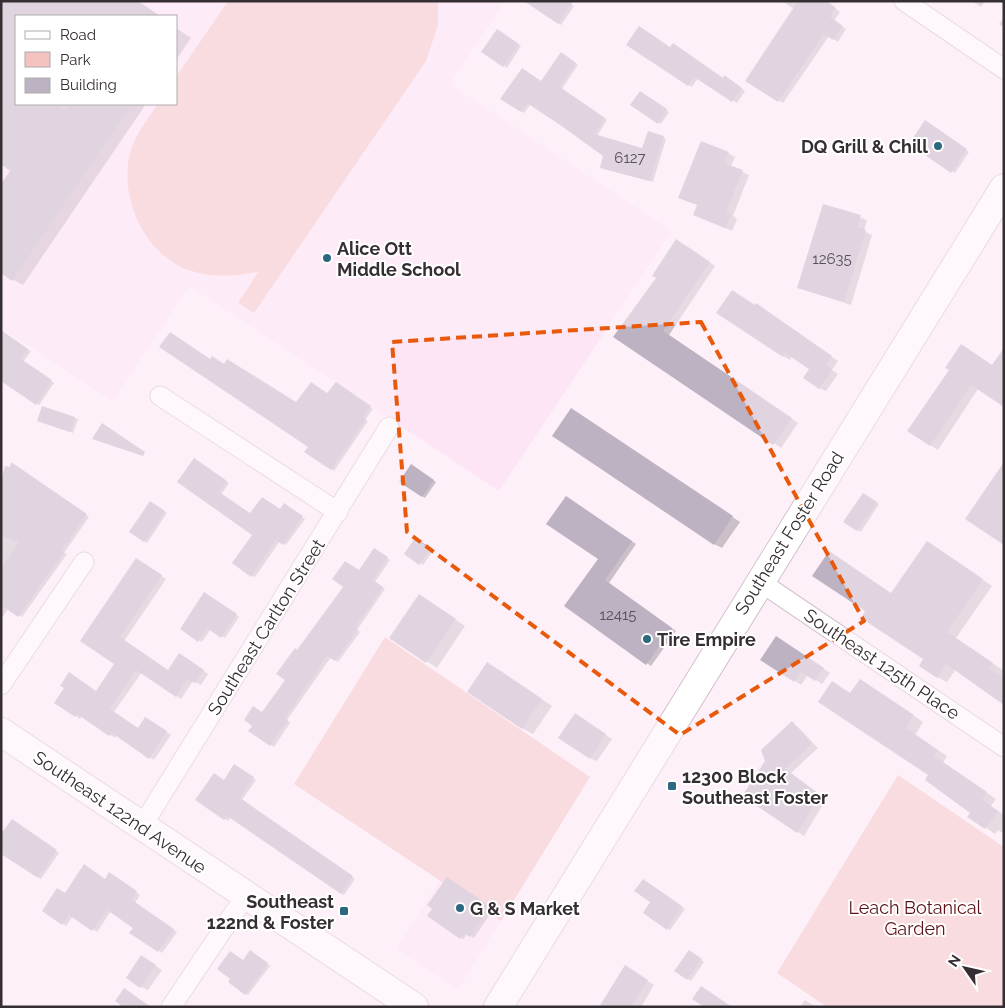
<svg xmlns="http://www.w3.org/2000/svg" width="1005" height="1008" viewBox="0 0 1005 1008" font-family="Raleway,sans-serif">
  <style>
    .built { fill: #fee5f5; fill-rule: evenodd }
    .green { fill: #f4c3c0 }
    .shadow { fill: #0003 }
    .building { fill: #bdb2c2 }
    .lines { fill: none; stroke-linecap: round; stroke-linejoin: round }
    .minor-casing { stroke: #d2c1cc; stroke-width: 21 }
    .secondary-casing { stroke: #d2c1cc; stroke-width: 30 }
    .primary-casing { stroke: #d2c1cc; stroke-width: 30 }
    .minor { stroke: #fff; stroke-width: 19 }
    .secondary { stroke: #fff; stroke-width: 28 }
    .primary { stroke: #fff; stroke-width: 28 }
    .marked { fill: none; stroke: #e8590c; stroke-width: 4; stroke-dasharray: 10 6; stroke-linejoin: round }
    .poi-dot { fill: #2c6880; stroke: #fff; stroke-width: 2 }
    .labels { text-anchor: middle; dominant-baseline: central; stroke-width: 4; stroke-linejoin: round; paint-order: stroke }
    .number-label { font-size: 15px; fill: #574f57 }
    .poi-label { font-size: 18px; font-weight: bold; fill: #352e33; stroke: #fff; text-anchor: start }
    .street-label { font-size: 18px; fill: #352e33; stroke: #fff }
    .park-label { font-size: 18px; fill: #5c1217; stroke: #fff }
  </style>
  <rect width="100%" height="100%" fill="#fef0f9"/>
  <g class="built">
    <path d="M1,1H502L504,3L450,84L672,231L499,491L189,286L113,402L1,328ZM16,16H176V104H16Z"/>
    <path d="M439,880L501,921L458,990L396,949Z"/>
  </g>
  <g class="green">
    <path d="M228,1H438V25L426,61L254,313L238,303L259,271C236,277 212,278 188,270C144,253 119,198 130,153C135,135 147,120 158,104H176V77Z"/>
    <path d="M385,637L590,777L501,921L294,784Z"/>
    <path d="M898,775L1004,847V1007H827L777,973Z"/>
  </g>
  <g class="shadow">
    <path d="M1,1H137L159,16H16V104H146L23,285L12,279V170Z"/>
    <path d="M782,1H825L840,12L834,21L846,29L838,42L829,36L783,103L747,80L794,9Z"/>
    <path d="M972,1H985L981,7Z"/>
    <path d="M570,3L574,6L561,25L530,4Z"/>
    <path d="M1004,17V28L999,24Z"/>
    <path d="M176,28L191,38L176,60Z"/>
    <path d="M497,31L521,46L507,68L483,52Z"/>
    <path d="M628,45L671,49L723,79H728L745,91L737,103L698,78L692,87Z"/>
    <path d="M561,54L578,65L562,89L607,120L597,136L643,150L663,137L666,139L653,182L604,169L605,155L531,104L524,113L502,98L541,82Z"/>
    <path d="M640,92L669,112L661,124L632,105Z"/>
    <path d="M925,122L969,152L955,173L910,143Z"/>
    <path d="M728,153L735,157L731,166L749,175L733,216L737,219L732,231L694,215L698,205L687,201Z"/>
    <path d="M824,205L867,220L864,231L872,235L851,305L799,288Z"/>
    <path d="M688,247L715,266L669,335L798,423L781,448L615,337Z"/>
    <path d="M756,307L763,309L838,361L832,370L838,374L826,391L819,388L811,369L792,356L790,360L783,356Z"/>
    <path d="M3,333L31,351L23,362L54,383L39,405L1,381Z"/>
    <path d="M211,361L224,365L297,404L328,395L336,384L373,409L365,420L368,421L334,471L306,452L309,447Z"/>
    <path d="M993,366L938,450L909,431Z"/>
    <path d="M43,407L78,419L73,433L38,421Z"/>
    <path d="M579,414L740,522L722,548L714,544Z"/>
    <path d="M194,460L229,483L221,495L251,515L280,511L284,505L305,519L286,545L280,541L255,577L252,576L254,535L179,482Z"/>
    <path d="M12,464L89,517L64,553L67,554L22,617L8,609L1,619V485Z"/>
    <path d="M412,466L436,482L425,498L401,482Z"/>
    <path d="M864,494L879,504L861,532L845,521Z"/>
    <path d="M571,500L636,544L609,583L676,631L651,666L566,605L599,559Z"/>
    <path d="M151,502L167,513L147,543L131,532Z"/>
    <path d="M416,539L433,551L423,565L406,554Z"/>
    <path d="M937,548L992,586L956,638L1004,671V703L956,669L947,682L937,677L925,659L892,594Z"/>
    <path d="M375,550L390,560L375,582L385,589L357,630L360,632L338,662L331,657L287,720L290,723L274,747L250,731L287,680L298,651Z"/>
    <path d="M142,562L166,579L124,641L168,671L185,657L208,674L201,685L193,681L181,699L142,672L114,712L138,729L151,721L171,735L154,760L117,735L115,738L82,716L80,719L55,702L97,692L116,664L82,641Z"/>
    <path d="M205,594L239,617L225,638L211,629L202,642L181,629Z"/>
    <path d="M429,602L465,626L437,668L391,638Z"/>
    <path d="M783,641L830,673L822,684L808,675L801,685L762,659Z"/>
    <path d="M498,669L552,706L533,734L522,728Z"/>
    <path d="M861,680L923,722L915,735L947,756L943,763L996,799L991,806L1004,815V834L998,830L995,834L969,816L972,812L930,775L851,694Z"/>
    <path d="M582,719L612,739L597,761L590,758Z"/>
    <path d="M792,723L798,727L818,748L791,773L826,799L804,836L744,796Z"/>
    <path d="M234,766L256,780L242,800L355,879L344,895L231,817L228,821L197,800L224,781Z"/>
    <path d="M12,820L59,853L41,879L1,852Z"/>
    <path d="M113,876L140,895L135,903L177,932L162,953L134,927L111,911L97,932L73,916L66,926L43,911L65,894Z"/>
    <path d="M447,878L493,910L474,938L467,934L463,939L461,938Z"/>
    <path d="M643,880L685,909L670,930L644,913L652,902Z"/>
    <path d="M689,951L704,962L691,981L676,971Z"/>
    <path d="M253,953L270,966L248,995L246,994L243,961Z"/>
    <path d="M148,961L162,970L148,990L141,987Z"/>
    <path d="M632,971L654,985L641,1007H601Z"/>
    <path d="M805,1000L811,1004L816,1007H800Z"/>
  </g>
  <g class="building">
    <path d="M1,1H138L160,16H16V104H55L65,111L70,104H132L12,281L1,273V184L10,171L1,164Z"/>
    <path d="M524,1H573L558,24Z"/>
    <path d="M798,1H827L836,8L830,17L843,26L833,40L824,34L778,102L745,81Z"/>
    <path d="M639,26L670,47L673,43L723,78L724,75L742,88L732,102L694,77L688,86L626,45Z"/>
    <path d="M497,29L519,44L503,67L481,52Z"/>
    <path d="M561,52L576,63L560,87L605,118L594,134L642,148L648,131L664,136L650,181L600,168L603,156L563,127L527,103L521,112L500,99L522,68L541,81Z"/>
    <path d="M640,91L667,109L658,124L630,105Z"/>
    <path d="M925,120L967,149L951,173L909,144Z"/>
    <path d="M701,141L729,152L724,163L743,170L726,212L731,214L725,228L693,215L697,205L678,198Z"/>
    <path d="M823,204L861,215L857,227L866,230L844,302L797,288Z"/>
    <path d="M676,239L710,262L663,331L792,418L773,445L613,337L656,278L652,276Z"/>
    <path d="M732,290L755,305L756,303L832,356L826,365L832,370L819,389L803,378L809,369L785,353L783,357L716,313Z"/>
    <path d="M1,330L28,349L21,359L52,380L36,405L1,381Z"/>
    <path d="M170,332L210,359L212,356L224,364L227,359L296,402L311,382L327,393L336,382L371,406L363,417L366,419L331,470L304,452L308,447L159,347Z"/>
    <path d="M961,344L992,365L1004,348V407L971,385L930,446L907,431L949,370L945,368Z"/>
    <path d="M42,406L75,417L70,432L37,421Z"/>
    <path d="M571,408L733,516L714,545L552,436Z"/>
    <path d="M102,423L145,452L143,456L92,439Z"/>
    <path d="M194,458L227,481L219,492L250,513L262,497L280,509L284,503L303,516L283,545L276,540L251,577L232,563L252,535L177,482Z"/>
    <path d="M11,462L87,514L62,550L64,552L18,617L1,605V569L19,542L1,536V480L5,466L10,467Z"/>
    <path d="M1004,462V545L965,519Z"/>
    <path d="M411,464L434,480L422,497L399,482Z"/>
    <path d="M863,493L877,502L857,531L843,522Z"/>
    <path d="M566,496L632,541L605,580L672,628L646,665L564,606L598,559L546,524Z"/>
    <path d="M150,501L165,511L144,542L129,532Z"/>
    <path d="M415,538L431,548L419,565L404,554Z"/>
    <path d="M927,541L983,579L947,632L993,663L989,668L1004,678V705L946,664L937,678L919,666L923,659L861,618L865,611L812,576L829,551L891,593Z"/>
    <path d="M374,548L388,557L373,580L383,587L355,627L358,629L335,661L327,656L285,718L288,720L270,746L248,731L252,726L244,720L253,706L262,712L285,680L276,674L295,648L297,650L343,587L332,579L345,561L359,570Z"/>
    <path d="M136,558L162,575L120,637L168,670L179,653L204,670L195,683L187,679L176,697L136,670L110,709L138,728L145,717L167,731L149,759L112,733L109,736L77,714L75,717L54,703L64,688L60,686L69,672L96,691L114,664L80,641Z"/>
    <path d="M204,592L237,614L221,638L207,628L198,642L180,629Z"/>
    <path d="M419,594L456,619L426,663L389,638Z"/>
    <path d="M776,636L824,668L815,681L801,672L794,682L760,660Z"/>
    <path d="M487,662L542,699L522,729L467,692Z"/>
    <path d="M860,679L914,715L906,728L938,750L934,756L987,792L982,800L998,811L985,829L967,817L970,813L925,780L928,775L818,702L832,681L850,693Z"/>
    <path d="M575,713L606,734L590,759L558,738Z"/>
    <path d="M792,721L812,744L785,769L820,795L797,833L742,796L765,761L761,750Z"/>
    <path d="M234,764L254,777L240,798L353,876L341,894L227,816L224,820L195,800L214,773L224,780Z"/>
    <path d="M12,819L57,850L38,878L1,854V834Z"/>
    <path d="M84,864L105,879L109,872L137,891L132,900L174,929L158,952L129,933L133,928L107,910L92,931L69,915L62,925L42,911L57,888L65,893Z"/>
    <path d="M447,877L491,907L470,937L464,933L460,939L427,916L432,909L427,905Z"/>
    <path d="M643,879L682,906L667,930L643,913L650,902L634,891Z"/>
    <path d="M250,950L268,963L245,995L228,982L230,979L217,969L230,951L243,960Z"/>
    <path d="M689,950L702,959L687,980L674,971Z"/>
    <path d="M141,955L156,965L140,988L126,978Z"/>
    <path d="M625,965L648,980L631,1007H599Z"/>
    <path d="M701,986L732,1007H704L692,999Z"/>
    <path d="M124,988L151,1007H123L115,1001Z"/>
  </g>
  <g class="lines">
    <defs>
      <g id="minor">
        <path d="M904,1L1004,69"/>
        <path d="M160,396L338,512"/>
        <path d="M759,581L1004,747"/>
        <path d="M1,685L84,562"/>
        <path d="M142,826L389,427"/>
        <path d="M171,1007L246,895"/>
      </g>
      <path id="secondary" d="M1,732L414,1007"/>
      <path id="primary" d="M498,1007L1004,188"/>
    </defs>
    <use href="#minor" class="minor-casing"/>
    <use href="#secondary" class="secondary-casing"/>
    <use href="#primary" class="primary-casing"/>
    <use href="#minor" class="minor"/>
    <use href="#secondary" class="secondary"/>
    <use href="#primary" class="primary"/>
  </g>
  <path d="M0 0H1005V1008H0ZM701,322L864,621L680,735L407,532L392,342Z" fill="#fef0f9" fill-opacity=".55" fill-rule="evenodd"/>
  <path class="marked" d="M701,322L864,621L680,735L407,532L392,342Z"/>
  <g class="poi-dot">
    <circle cx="938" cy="146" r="5"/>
    <circle cx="327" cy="258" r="5"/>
    <circle cx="647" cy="639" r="5"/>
    <rect x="667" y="781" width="10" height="10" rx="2.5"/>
    <circle cx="460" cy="908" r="5"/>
    <rect x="339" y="906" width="10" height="10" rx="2.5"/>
  </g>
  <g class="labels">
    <g class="number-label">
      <text x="630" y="158">6127</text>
      <text x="832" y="259">12635</text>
      <text x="618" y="615">12415</text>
    </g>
    <g class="poi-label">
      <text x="928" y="146" text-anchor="end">DQ Grill &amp; Chill</text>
      <text x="337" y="248">Alice Ott<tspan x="337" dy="21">Middle School</tspan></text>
      <text x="657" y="639">Tire Empire</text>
      <text x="682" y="776">12300 Block<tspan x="682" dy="21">Southeast Foster</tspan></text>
      <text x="334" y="901" text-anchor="end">Southeast<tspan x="334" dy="21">122nd &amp; Foster</tspan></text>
      <text x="470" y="908">G &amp; S Market</text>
    </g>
    <g class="street-label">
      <text transform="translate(789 533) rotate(-58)">Southeast Foster Road</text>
      <text transform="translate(266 627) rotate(-58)">Southeast Carlton Street</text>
      <text transform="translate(882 664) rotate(34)">Southeast 125th Place</text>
      <text transform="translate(120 812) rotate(34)">Southeast 122nd Avenue</text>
    </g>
    <g class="park-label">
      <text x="915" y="907">Leach Botanical<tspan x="915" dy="21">Garden</tspan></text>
    </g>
  </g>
  <rect width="1005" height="1008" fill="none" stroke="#352e33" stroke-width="5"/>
  <rect x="15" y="15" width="162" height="90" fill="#ffffff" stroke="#aeabad"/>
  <rect x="25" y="31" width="25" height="8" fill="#ffffff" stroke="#aeabad"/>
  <text x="60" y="40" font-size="15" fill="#352e33">Road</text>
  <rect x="25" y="52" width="25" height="15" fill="#f4c3c0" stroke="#aeabad"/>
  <text x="60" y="65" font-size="15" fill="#352e33">Park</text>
  <rect x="25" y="78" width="25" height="15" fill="#bdb2c2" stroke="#aeabad"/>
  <text x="60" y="90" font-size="15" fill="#352e33">Building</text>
  <g transform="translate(965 968) rotate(304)" stroke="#ffffff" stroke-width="4" paint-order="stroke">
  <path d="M0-4L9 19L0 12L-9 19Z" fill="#352e33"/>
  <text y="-8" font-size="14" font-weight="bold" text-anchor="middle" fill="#352e33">N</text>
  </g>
</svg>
